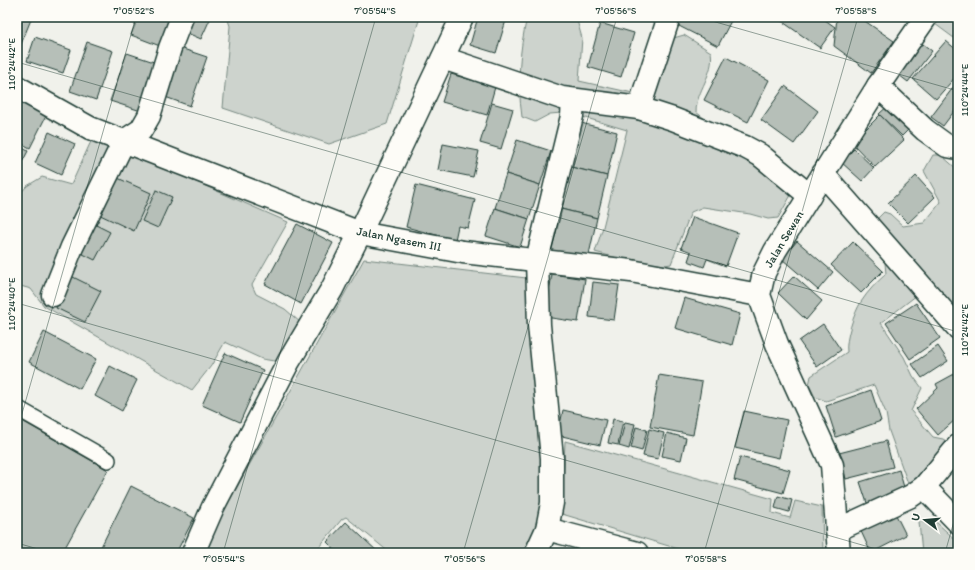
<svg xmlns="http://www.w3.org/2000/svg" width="975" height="570" viewBox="0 0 975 570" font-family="Itim,sans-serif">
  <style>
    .green { fill: #cdd3cd; stroke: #768880 }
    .building { fill: #b6bfb8; stroke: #1f3d34 }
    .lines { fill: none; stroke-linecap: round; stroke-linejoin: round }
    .lane-casing { stroke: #1f3d34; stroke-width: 18 }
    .street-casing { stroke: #1f3d34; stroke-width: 25 }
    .lane { stroke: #fdfcf7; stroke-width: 15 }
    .street { stroke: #fdfcf7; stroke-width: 22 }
    .ticks { fill: none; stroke: #1f3d34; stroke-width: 1; stroke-opacity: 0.45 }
    .labels { text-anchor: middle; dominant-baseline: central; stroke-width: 4; stroke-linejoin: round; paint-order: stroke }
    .street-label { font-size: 12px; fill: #1f3d34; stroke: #fdfcf7 }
    .neatline { fill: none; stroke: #1f3d34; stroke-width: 1.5 }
    .ticks-label { font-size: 10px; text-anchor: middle; fill: #1f3d34 }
  </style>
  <rect width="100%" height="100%" fill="#f0f1eb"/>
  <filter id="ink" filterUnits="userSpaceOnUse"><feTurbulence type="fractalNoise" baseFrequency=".025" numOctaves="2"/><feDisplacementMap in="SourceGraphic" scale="8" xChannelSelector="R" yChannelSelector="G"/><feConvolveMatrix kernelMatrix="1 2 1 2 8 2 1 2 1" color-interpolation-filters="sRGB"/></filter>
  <g filter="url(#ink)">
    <g class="green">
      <path d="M227,17H420L387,124L329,144L223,108L230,26Z"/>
      <path d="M527,17H576L582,38L579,81L633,93L663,41L684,35L711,52C715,74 696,90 696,112L722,132L799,181L778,218L768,219L750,214L703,207L691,212L671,264L665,265L625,260L595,252L603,227L627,130L576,115L562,113L550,114L535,122L522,117C517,80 519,53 527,17Z"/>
      <path d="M938,17H958V41L935,24Z"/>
      <path d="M93,137L288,222L252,285L256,294L285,309L301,323L280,362L262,359L225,342L211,366L192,390L44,306L31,289L17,285V197L27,186L42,177L71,185Z"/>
      <path d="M933,155H941L958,170V328C939,321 928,311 917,295L881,323L904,357L913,376L922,388L911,411L933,437L943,439L949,443L910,489L889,431L886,413L874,385L826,401L815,397L809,385L811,376L847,352C845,340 854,313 861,302C868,291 877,282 886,274L885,263L865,237L875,221L884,212L890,214L903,226L924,223L941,202L924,171Z"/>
      <path d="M364,259L535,279L550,502L536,540L524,553H390L346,517L342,519L319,547L325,553H204L217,523Z"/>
      <path d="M565,441L773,499L772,513L790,518L795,501L822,507L823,553H692L562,514Z"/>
      <path d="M919,522H936L958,542V553H922Z"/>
    </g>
    <g class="building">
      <path d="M17,17H32L17,54Z"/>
      <path d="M138,17H171L160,46L131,35Z"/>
      <path d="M183,17H211L201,39L178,29Z"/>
      <path d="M478,17H507L496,53L470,45Z"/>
      <path d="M680,17H733L718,46L677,25Z"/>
      <path d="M783,17H821L835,27L820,48L780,20Z"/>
      <path d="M837,17H859L894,41L871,73L834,46Z"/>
      <path d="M600,23L634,33L621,77L588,67Z"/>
      <path d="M35,37L71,50L63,73L27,61Z"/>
      <path d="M919,41L932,51L908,82L895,72Z"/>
      <path d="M946,41L958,51V74L936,99L913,79Z"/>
      <path d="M87,42L113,51L96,100L70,91Z"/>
      <path d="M174,46L207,57L190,106L157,94Z"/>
      <path d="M127,53L157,63L141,111L110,101Z"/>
      <path d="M726,57L769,80L748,122L704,100Z"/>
      <path d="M451,74L495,87L487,115L442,102Z"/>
      <path d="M958,81V106L943,126L931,117Z"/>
      <path d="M785,86L818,111L794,144L761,120Z"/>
      <path d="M17,96L48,112L30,148L17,141Z"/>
      <path d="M492,103L513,109L501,149L480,143Z"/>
      <path d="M891,103L913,125L902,136L879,114Z"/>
      <path d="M880,115L904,140L875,167L852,143Z"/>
      <path d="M577,122L617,132L607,176L567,166Z"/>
      <path d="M49,132L75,144L61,175L35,163Z"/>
      <path d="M517,140L551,151L540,185L506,174Z"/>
      <path d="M443,144L479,151L473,177L438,170Z"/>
      <path d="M17,145L28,151L17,172Z"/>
      <path d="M854,149L874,168L862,181L841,162Z"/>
      <path d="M567,166L607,176L597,218L557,208Z"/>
      <path d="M506,174L540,185L529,219L495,208Z"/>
      <path d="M111,175L151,193L134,231L94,212Z"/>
      <path d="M916,176L935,197L908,223L888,203Z"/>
      <path d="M416,185L475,200L468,228L458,226L455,240L406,227Z"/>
      <path d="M156,190L172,197L158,228L142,221Z"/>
      <path d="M495,208L529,219L520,247L486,236Z"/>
      <path d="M557,208L597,218L588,259L547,250Z"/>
      <path d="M693,217L738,233L726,266L707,259L704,267L688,261L691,252L681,248Z"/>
      <path d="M90,222L110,232L95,260L75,250Z"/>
      <path d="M297,224L333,243L301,304L265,284Z"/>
      <path d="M797,241L833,272L818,290L782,259Z"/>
      <path d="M853,242L883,271L861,293L831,265Z"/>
      <path d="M552,274L585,279L578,322L545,317Z"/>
      <path d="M71,276L101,291L85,322L56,308Z"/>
      <path d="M794,276L822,301L806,320L778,293Z"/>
      <path d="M593,282L619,285L614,320L589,317Z"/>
      <path d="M684,298L740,314L732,345L675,328Z"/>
      <path d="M916,303L940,338L910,359L886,323Z"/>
      <path d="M823,324L841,350L817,367L799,341Z"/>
      <path d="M44,332L96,359L80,389L29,362Z"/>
      <path d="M938,346L948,361L922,378L912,364Z"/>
      <path d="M225,353L263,370L240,422L202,405Z"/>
      <path d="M110,366L137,380L122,411L95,396Z"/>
      <path d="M958,372V423L956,419L938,435L916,409L938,388L936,384Z"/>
      <path d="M659,375L702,382L693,435L650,427Z"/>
      <path d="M871,390L881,421L836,437L826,406Z"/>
      <path d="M563,410L606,420L600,445L558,435Z"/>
      <path d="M744,411L787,420L779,458L735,448Z"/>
      <path d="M17,418L108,470L62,553H17Z"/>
      <path d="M613,419L623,421L618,445L608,443Z"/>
      <path d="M625,422L635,424L629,449L619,446Z"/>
      <path d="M636,427L647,430L642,451L631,448Z"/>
      <path d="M649,429L664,433L658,459L643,456Z"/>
      <path d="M667,433L686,438L681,460L662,456Z"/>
      <path d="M886,441L893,467L846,479L839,453Z"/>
      <path d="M740,457L790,470L783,493L734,480Z"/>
      <path d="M958,461V476L950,470Z"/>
      <path d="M899,470L906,494L868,506L860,482Z"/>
      <path d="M131,486L194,518L176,553H98Z"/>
      <path d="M778,496L792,500L789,512L775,508Z"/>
      <path d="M893,509L906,535L871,553L859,527Z"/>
      <path d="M346,522L379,553H338L327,542Z"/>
    </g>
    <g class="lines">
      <defs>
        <path id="lane" d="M17,408L108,460"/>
        <g id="street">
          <path d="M669,17L639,108L673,119L745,147L760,155L810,196"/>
          <path d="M443,58L562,98L639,108"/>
          <path d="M878,86L925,130L947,146L958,148"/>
          <path d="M17,87L90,128L360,233L463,252L631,271L759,295"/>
          <path d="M823,174L958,328"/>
          <path d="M53,295L72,247L124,141L141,130L149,116L170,48L182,17"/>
          <path d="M924,487L958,522"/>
          <path d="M547,529L637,553"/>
          <path d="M837,530L911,496L924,487L958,446"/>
          <path d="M193,553L213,507L289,361L332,289L360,233L462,17"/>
          <path d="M536,553L547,529L552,503V458L539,325L537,260L572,116L573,100"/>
          <path d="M839,553L832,465L777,344L759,295L764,273L775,251L878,86L926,17"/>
        </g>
      </defs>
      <use href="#lane" class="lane-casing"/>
      <use href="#street" class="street-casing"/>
      <use href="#lane" class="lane"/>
      <use href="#street" class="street"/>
    </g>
  </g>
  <path class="ticks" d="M698,17L958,91M17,62L958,332M17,303L890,553M17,431L136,17M17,543L52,553M223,553L376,17M463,553L617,17M704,553L858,17M945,553L958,507"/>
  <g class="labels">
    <g class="street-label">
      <text transform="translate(399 239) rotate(11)">Jalan Ngasem III</text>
      <text transform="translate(784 239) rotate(-59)">Jalan Sewan</text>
    </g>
  </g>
  <rect width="975" height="570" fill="none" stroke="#fdfcf7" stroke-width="44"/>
  <g transform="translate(925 520) rotate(286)" stroke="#fdfcf7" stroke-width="3" paint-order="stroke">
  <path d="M0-3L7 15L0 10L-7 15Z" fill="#1f3d34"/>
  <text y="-6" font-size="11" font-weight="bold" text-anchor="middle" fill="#1f3d34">U</text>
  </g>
  <rect x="22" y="22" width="931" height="526" class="neatline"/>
  <g class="ticks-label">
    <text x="134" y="14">7°05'52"S</text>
    <text x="375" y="14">7°05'54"S</text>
    <text x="616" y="14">7°05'56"S</text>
    <text x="856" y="14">7°05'58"S</text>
    <text transform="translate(11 64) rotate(-90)" y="4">110°24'42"E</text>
    <text transform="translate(964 90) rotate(-90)" y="4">110°24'44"E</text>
    <text transform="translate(11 304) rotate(-90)" y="4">110°24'40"E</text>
    <text transform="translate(964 330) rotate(-90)" y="4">110°24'42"E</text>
    <text x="224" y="562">7°05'54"S</text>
    <text x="465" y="562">7°05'56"S</text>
    <text x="706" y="562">7°05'58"S</text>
  </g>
</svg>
